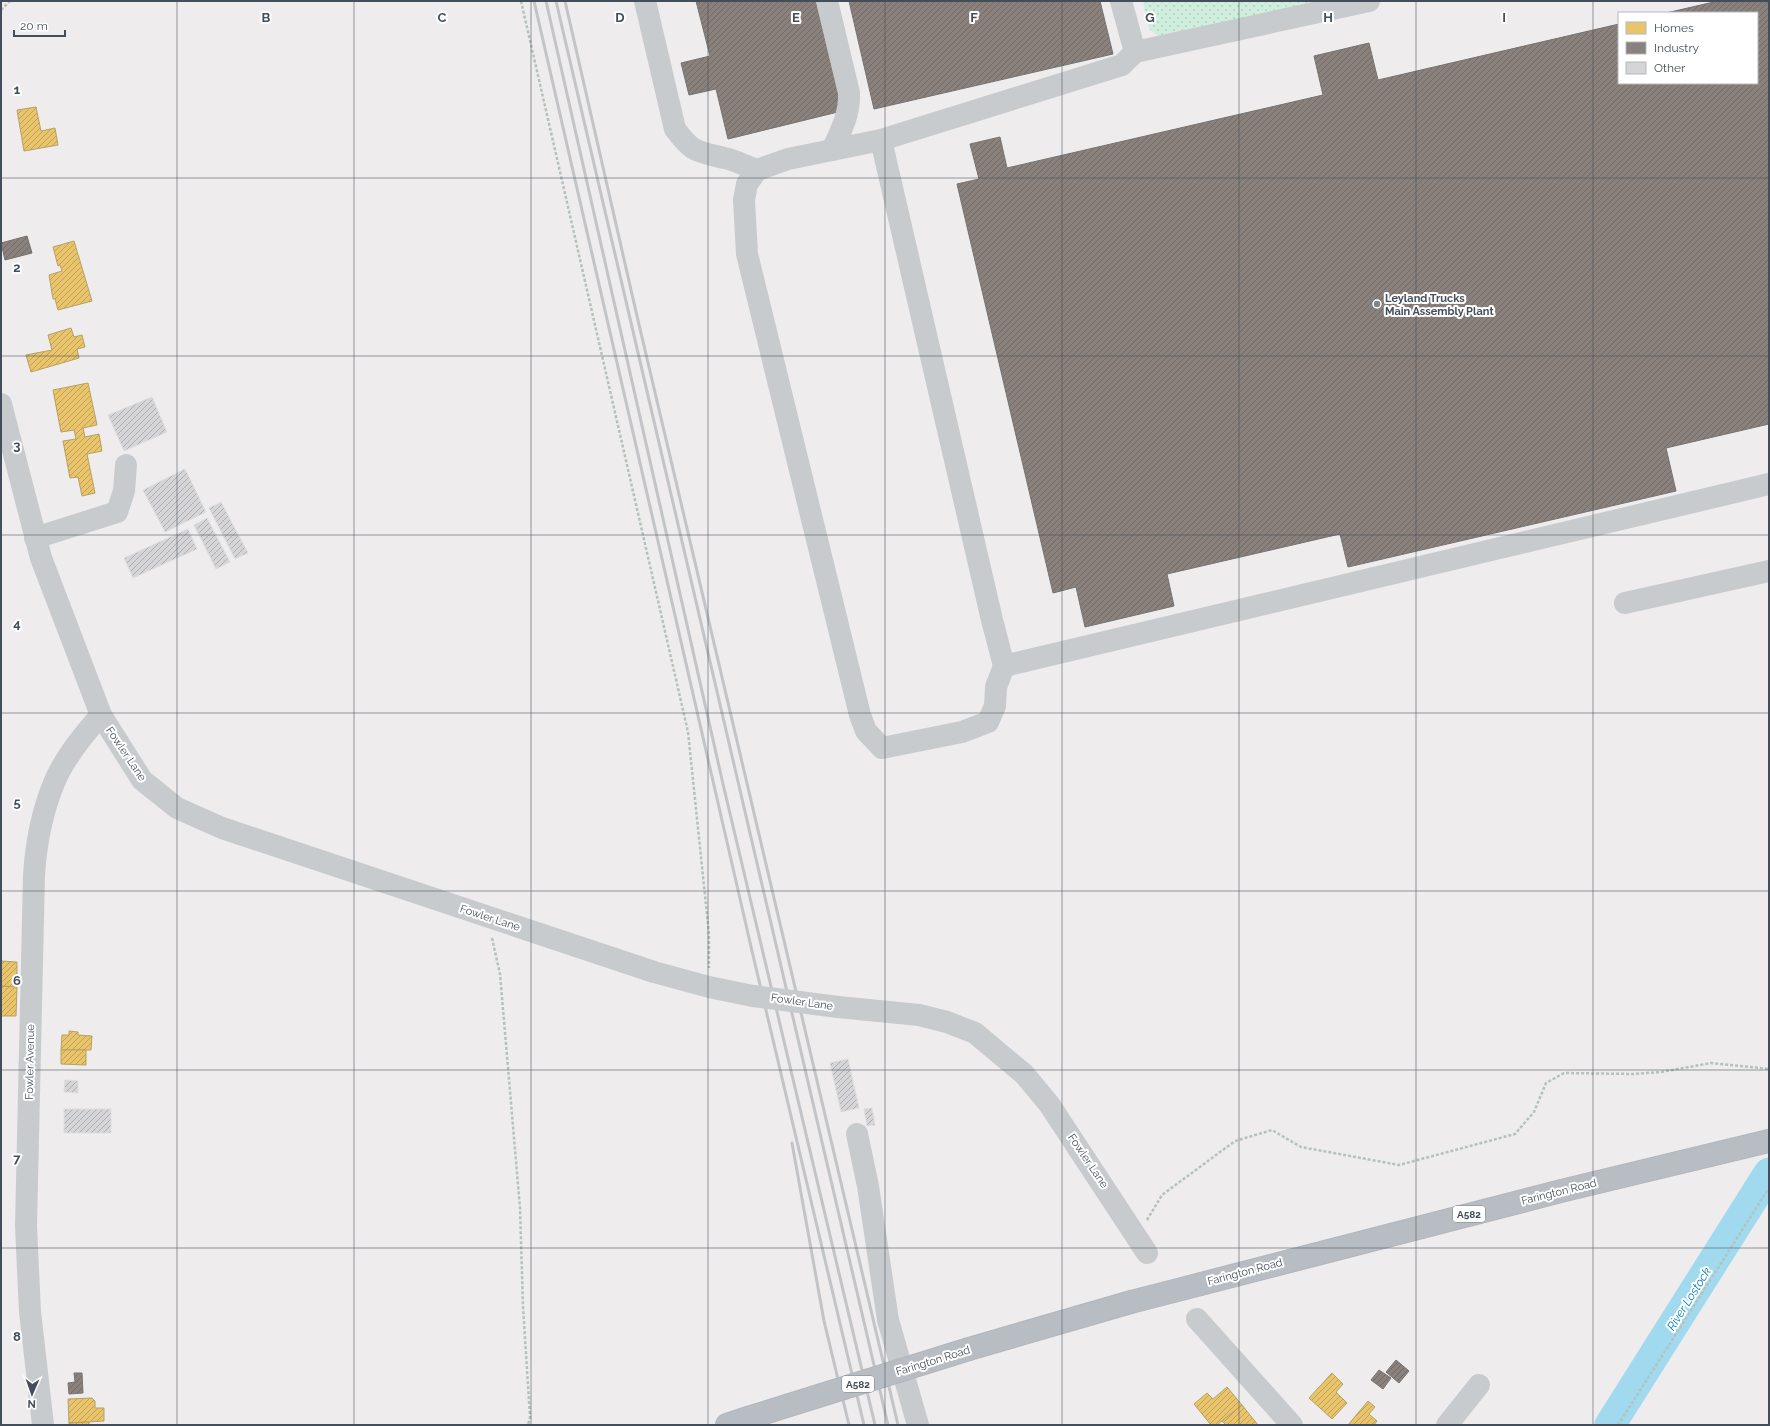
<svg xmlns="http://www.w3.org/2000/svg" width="1770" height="1426" viewBox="0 0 1770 1426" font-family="Raleway,sans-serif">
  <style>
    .park { fill: url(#park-dots) }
    .homes { fill: url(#homes-hatch); stroke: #b7a165 }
    .industry { fill: url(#industry-hatch); stroke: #757272 }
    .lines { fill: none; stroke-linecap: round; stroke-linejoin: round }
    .river { stroke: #a1daef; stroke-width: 31 }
    .building { fill: url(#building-hatch); stroke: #dfdedf }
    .highway-casing { stroke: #b1b6bd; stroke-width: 24 }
    .path { stroke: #b4c2be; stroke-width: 2.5; stroke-dasharray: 3 2; stroke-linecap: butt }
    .minor { stroke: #c8cbcd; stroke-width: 22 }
    .highway { stroke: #b8bdc3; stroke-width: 22 }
    .rail { stroke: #c2c4c7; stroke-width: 3 }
    .highway-bridge-casing { stroke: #b1b6bd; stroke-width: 24; stroke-linecap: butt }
    .minor-bridge { stroke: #c8cbcd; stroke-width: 22 }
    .highway-bridge { stroke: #b8bdc3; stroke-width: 22 }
    .grid { fill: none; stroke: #434e5a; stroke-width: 1; stroke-opacity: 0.55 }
    .poi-dot { fill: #7f858d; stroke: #fff; stroke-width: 1.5 }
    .labels { text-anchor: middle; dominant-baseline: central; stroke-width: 4; stroke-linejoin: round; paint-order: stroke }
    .shield { fill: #fff; stroke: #7b838c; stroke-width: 1 }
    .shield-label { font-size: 10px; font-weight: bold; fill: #434e5a }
    .poi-label { font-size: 11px; font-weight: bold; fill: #434e5a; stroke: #fff; text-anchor: start }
    .street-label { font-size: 11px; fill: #434e5a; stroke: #fff }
    .water-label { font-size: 12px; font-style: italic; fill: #047fac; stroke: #fff }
    .grid-label { font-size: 13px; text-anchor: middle; font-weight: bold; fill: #434e5a; stroke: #fff; stroke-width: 4; stroke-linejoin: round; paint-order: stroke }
  </style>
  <defs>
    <pattern id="park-dots" width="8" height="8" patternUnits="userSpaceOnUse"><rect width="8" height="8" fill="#cfeedd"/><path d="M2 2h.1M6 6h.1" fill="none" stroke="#b3cec0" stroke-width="1.8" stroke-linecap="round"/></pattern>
    <pattern id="homes-hatch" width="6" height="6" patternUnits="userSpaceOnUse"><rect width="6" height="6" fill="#e9c46a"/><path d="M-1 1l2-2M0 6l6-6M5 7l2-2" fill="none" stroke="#bea15a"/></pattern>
    <pattern id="industry-hatch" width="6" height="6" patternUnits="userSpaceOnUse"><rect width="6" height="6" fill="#8a817c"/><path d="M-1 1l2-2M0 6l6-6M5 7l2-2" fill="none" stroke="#726c69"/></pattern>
    <pattern id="building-hatch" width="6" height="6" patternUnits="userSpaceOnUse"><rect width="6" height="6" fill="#d5d4d7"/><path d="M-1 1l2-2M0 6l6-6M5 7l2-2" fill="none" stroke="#aeaeb1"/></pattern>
  </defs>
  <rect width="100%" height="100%" fill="#eeecec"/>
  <path class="park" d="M1143,1H1347L1165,41L1149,29Z"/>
  <g class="homes">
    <path d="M36,107L41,131L55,128L58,145L24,151L17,110Z"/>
    <path d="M74,241L92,301L58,310L55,299H53L49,275L62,271L60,265L58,266L53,247Z"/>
    <path d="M71,328L74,337L82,335L85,347L77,349L79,358L31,372L26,355L52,350L48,335Z"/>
    <path d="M88,383L97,425L83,428L85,437L99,434L102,451L87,454L95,493L82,496L78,477L70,478L63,441L76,439L74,430L61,432L53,390Z"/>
    <path d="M1,961L17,962V987L1,986Z"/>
    <path d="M1,986L17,987L16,1016H1Z"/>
    <path d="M69,1031L78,1032V1035L92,1036L91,1050H61L62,1035H69Z"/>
    <path d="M61,1050H86V1065L61,1064Z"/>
    <path d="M1332,1373L1343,1384L1336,1392L1347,1403L1332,1419L1309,1398Z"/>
    <path d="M1227,1387L1242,1405L1217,1425H1211L1194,1404L1207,1393L1213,1399Z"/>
    <path d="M92,1398L95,1401V1408H104V1421L69,1423L68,1399Z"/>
    <path d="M1368,1401L1375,1407L1369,1414L1377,1421L1374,1425H1348Z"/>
    <path d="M1242,1405L1258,1425H1226L1222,1421Z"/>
    <path d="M89,1422V1425H69V1423Z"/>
  </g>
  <g class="industry">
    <path d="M696,1H819L846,110L728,139L716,89L689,95L681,63L710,56Z"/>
    <path d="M849,1H1100L1113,54L874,109Z"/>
    <path d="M1718,1H1769V424L1666,448L1676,491L1348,567L1340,534L1167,574L1174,606L1085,627L1076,587L1053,593L957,184L979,179L970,144L1000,137L1007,168L1323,95L1314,56L1369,43L1378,80L1619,24V83H1757V13H1666Z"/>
    <path d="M27,236L32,253L5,260L1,243Z"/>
    <path d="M1396,1360L1409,1371L1399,1383L1386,1372Z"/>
    <path d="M1379,1370L1391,1378L1383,1389L1371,1380Z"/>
    <path d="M74,1373H82L83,1393L69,1394L68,1383L75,1382Z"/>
  </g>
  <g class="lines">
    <path class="river" d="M1610,1425L1769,1173"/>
  </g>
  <g class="building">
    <path d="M152,397L167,432L124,451L108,415Z"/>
    <path d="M185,469L206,512L165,532L143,490Z"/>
    <path d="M221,502L248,553L235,559L209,508Z"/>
    <path d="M207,518L230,562L216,569L194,525Z"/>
    <path d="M188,529L197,549L133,578L124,558Z"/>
    <path d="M848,1059L859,1108L841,1112L830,1063Z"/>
    <path d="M65,1080L78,1081V1093L64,1092Z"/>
    <path d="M872,1108L875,1125L867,1126L864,1109Z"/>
    <rect x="64" y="1109" width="47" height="24"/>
  </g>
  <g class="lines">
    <defs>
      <g id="highway">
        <path d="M1201,1284L1561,1191L1769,1141"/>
        <path d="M969,1349L1131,1302"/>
        <path d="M727,1425L748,1418"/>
      </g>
    </defs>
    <use href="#highway" class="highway-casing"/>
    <g class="path">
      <path d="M521,1L688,732L709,934V968"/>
      <path d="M1,10L10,1"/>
      <path d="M492,938L500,974L520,1208L523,1306L530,1417L528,1425"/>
      <path d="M1147,1220L1162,1195L1235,1141L1272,1130L1301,1147L1399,1165L1515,1134L1534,1112L1546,1083L1564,1073L1633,1074L1661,1072L1711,1063L1769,1069"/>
      <path d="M1618,1425L1767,1191L1769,1190"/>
    </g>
    <g class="minor">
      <path d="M645,1L675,129C693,153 696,151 724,158C735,160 746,166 757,170"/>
      <path d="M827,1L849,93C850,114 841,131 832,150"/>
      <path d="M1121,1L1135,52L1369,1"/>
      <path d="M1135,52L1122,65L881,140L992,620L1004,666L1769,484"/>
      <path d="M881,140L788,159L757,170L747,184L744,200L747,254L860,715L866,731L882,748L962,732L988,722L995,706L996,687L1004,666"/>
      <path d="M1,404L41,558L101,715L142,780L177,808L222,828L654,972L709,987L753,996"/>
      <path d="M35,538L117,512L124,491L126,465"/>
      <path d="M1625,603L1769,571"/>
      <path d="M838,1007L919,1015L947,1022L975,1033L1024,1074L1049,1104L1147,1253"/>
      <path d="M857,1134L868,1186L888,1320L918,1425"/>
      <path d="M1197,1319L1292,1425"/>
      <path d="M43,1425L30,1312L26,1226L34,875C36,844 42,812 54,783C64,758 83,735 101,715"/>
      <path d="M1447,1425L1479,1385"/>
    </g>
    <use href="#highway" class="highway"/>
    <g class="rail">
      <path d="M534,1L752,951L864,1425"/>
      <path d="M546,1L723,784L875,1425"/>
      <path d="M556,1L888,1425"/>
      <path d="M565,1L637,316L898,1425"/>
      <path d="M792,1143L824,1321L849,1425"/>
    </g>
    <defs>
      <g id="highway-bridge">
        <path d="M1131,1302L1201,1284"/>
        <path d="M748,1418L969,1349"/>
      </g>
    </defs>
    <use href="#highway-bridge" class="highway-bridge-casing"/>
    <path class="minor-bridge" d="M753,996L838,1007"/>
    <use href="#highway-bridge" class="highway-bridge"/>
  </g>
  <path class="grid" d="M177,1V1425M354,1V1425M531,1V1425M708,1V1425M885,1V1425M1062,1V1425M1239,1V1425M1416,1V1425M1593,1V1425M1,178H1769M1,356H1769M1,535H1769M1,713H1769M1,891H1769M1,1070H1769M1,1248H1769"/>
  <circle class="poi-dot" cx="1377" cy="304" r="4"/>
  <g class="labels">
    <g class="shield">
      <rect x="1453" y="1206" width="32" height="16" rx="3"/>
      <rect x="842" y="1376" width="32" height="16" rx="3"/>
    </g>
    <g class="shield-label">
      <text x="1469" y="1214">A582</text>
      <text x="858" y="1384">A582</text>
    </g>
    <g class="poi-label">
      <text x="1385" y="298">Leyland Trucks<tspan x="1385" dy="13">Main Assembly Plant</tspan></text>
    </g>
    <g class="street-label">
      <text transform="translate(126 754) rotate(56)">Fowler Lane</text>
      <text transform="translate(490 918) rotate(18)">Fowler Lane</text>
      <text transform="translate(802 1002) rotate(8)">Fowler Lane</text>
      <text transform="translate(30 1062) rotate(-89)">Fowler Avenue</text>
      <text transform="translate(1088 1161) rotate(56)">Fowler Lane</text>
      <text transform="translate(1559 1192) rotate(-14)">Farington Road</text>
      <text transform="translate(1245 1272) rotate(-15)">Farington Road</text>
      <text transform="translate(933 1361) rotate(-17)">Farington Road</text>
    </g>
    <g class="water-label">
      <text transform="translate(1689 1299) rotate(-58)">River Lostock</text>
    </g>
  </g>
  <g class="grid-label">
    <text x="266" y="22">B</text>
    <text x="442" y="22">C</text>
    <text x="620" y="22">D</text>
    <text x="796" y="22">E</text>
    <text x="974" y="22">F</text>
    <text x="1150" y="22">G</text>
    <text x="1328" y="22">H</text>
    <text x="1504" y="22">I</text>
    <text x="17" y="94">1</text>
    <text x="17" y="272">2</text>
    <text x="17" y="450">3</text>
    <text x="17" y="628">4</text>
    <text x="17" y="807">5</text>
    <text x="17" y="985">6</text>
    <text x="17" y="1163">7</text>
    <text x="17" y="1341">8</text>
  </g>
  <rect width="1770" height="1426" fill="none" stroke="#434e5a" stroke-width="4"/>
  <rect x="1618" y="12" width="140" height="72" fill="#ffffff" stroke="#b4b8bd"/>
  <rect x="1626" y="22" width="20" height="12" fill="#e9c46a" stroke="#b4b8bd"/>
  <text x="1654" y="32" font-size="12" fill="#434e5a">Homes</text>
  <rect x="1626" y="42" width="20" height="12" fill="#8a817c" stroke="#b4b8bd"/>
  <text x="1654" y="52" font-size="12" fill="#434e5a">Industry</text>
  <rect x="1626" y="62" width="20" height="12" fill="#d5d4d7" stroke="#b4b8bd"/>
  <text x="1654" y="72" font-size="12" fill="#434e5a">Other</text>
  <g transform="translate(32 1394) rotate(182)" stroke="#ffffff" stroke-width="3" paint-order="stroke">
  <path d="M0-3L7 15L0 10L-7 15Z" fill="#434e5a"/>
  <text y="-6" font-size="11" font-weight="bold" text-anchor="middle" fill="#434e5a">N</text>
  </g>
  <path d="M14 30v6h51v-6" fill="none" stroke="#434e5a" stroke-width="2"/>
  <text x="20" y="30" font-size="12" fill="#434e5a" stroke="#ffffff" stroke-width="3" paint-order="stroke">20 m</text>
</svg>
